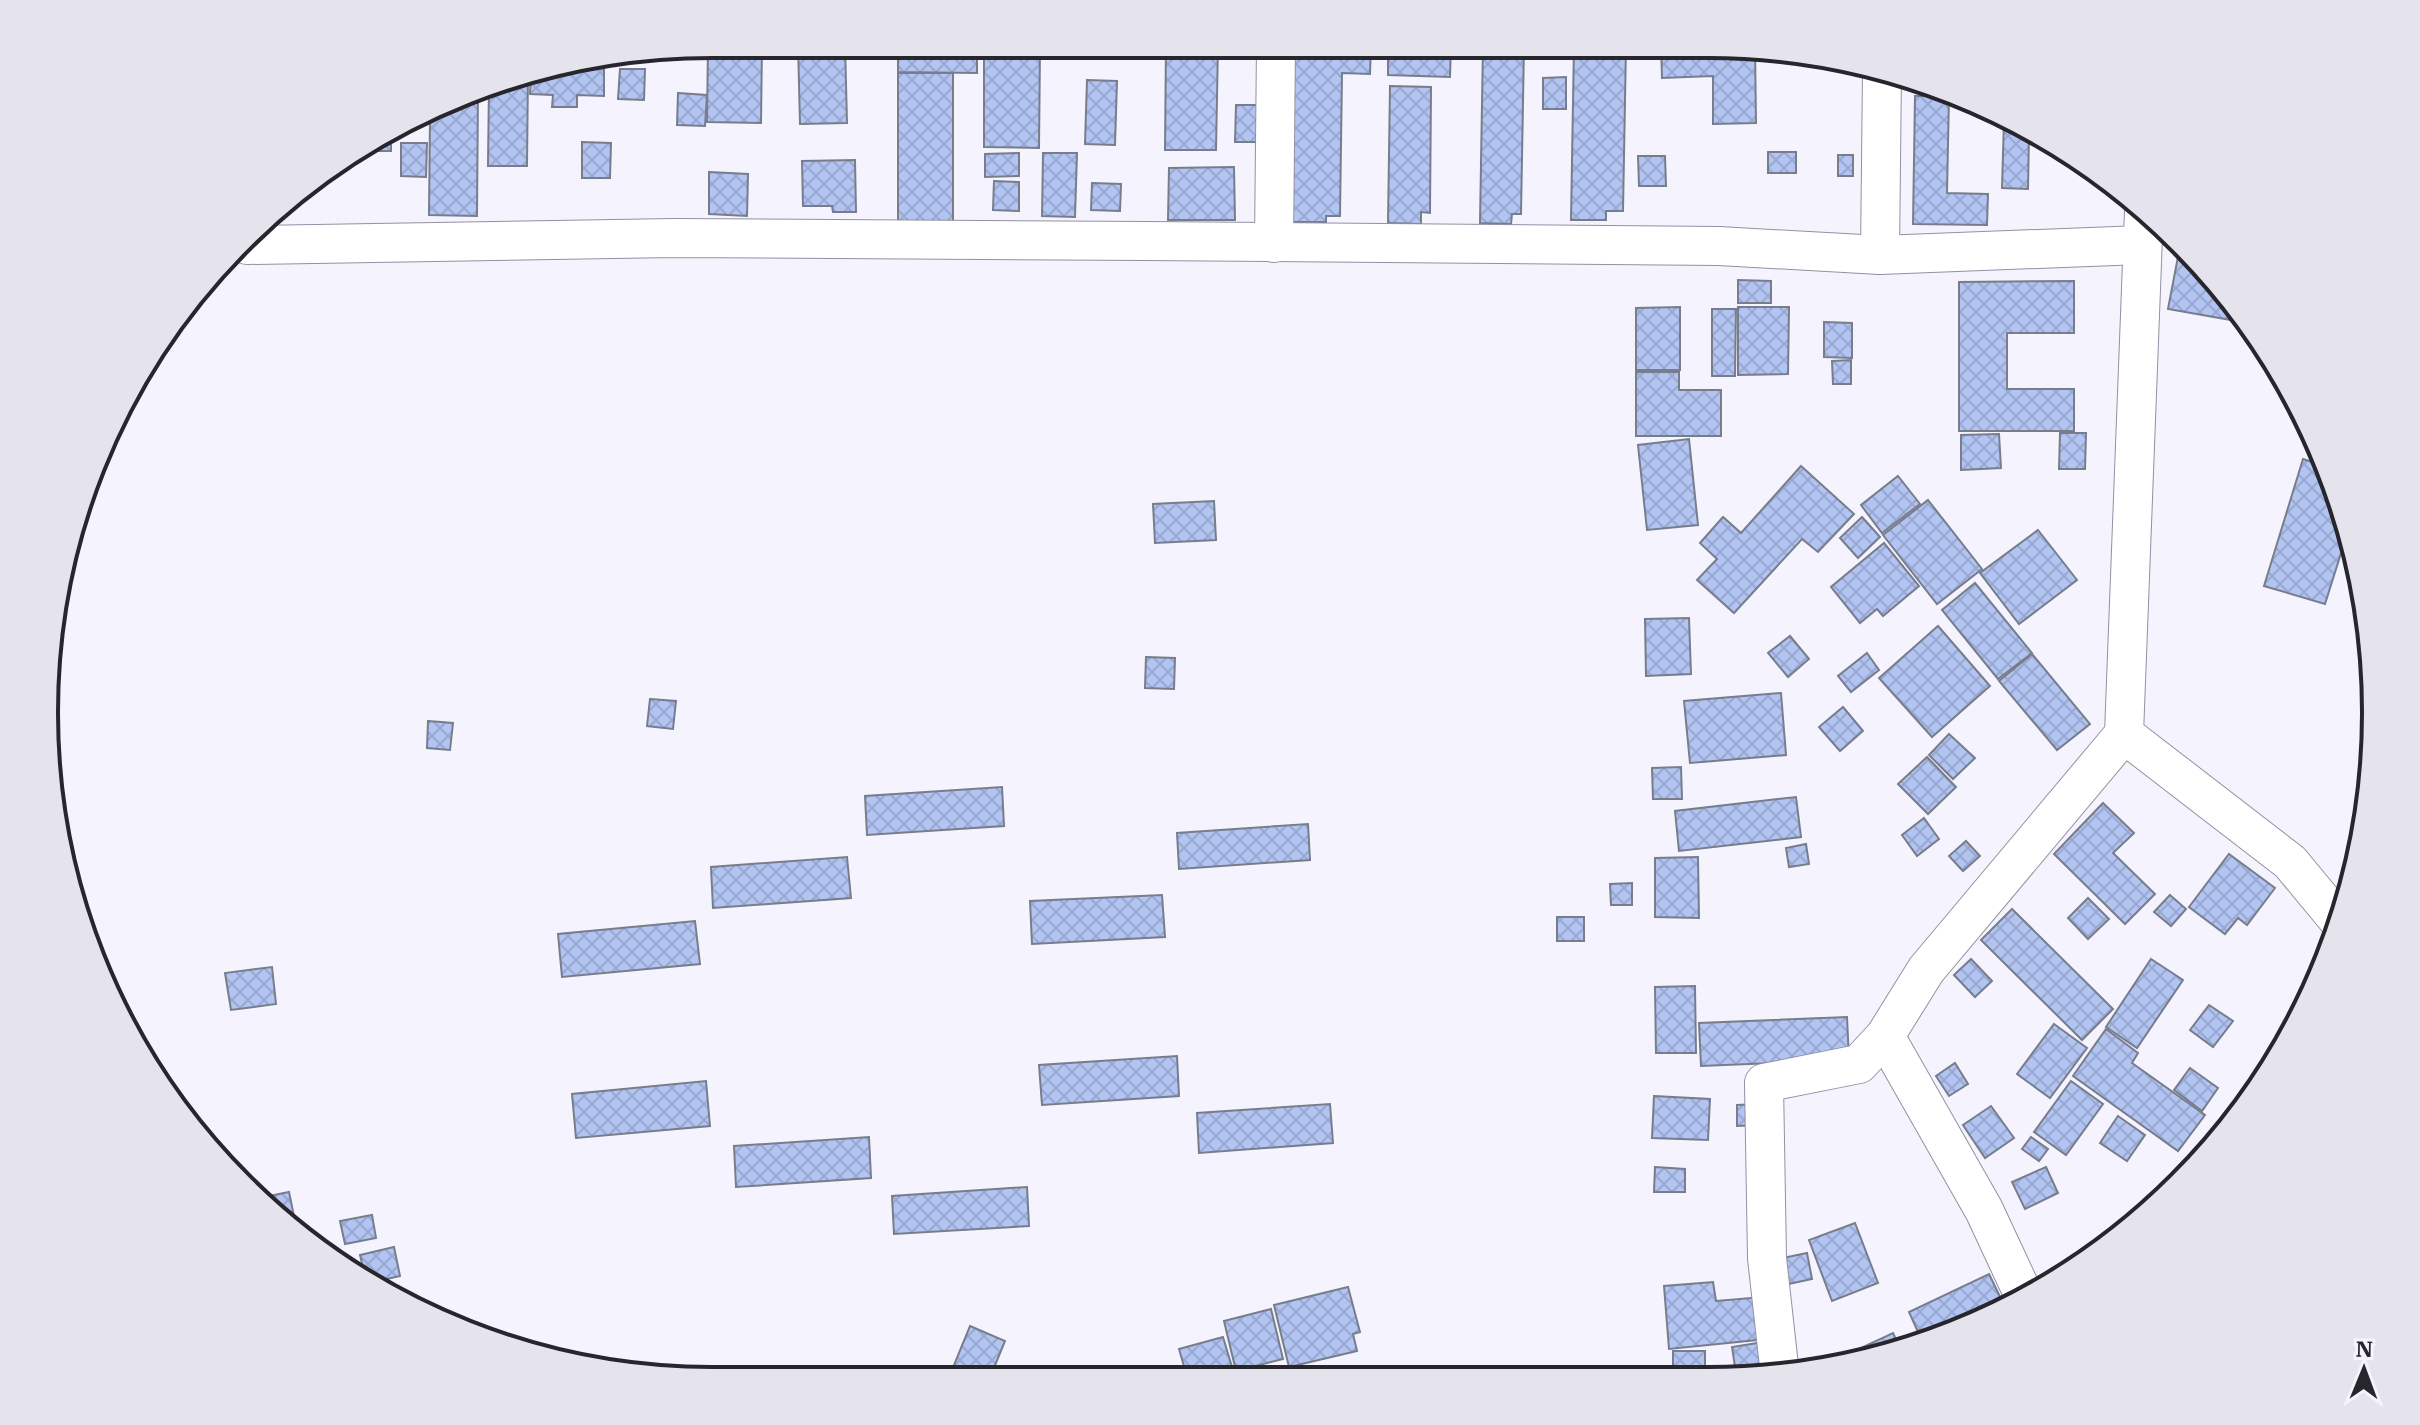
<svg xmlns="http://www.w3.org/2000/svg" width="2420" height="1425" viewBox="0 0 2420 1425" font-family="'IBM Plex Serif',serif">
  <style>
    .building { fill: url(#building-cross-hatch); stroke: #777d8c; stroke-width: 2 }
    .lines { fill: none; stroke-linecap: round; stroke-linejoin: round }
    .street-casing { stroke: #9390a0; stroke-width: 40 }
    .street { stroke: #fff; stroke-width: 38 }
    .rim { fill: none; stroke: #27262d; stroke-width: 4 }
  </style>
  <defs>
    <pattern id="building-cross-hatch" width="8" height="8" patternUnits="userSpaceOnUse" patternTransform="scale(2)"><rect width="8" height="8" fill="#b2c4f2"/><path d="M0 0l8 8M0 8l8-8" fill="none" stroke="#99a8d0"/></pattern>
  </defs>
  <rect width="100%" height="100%" fill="#f5f4fe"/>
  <g class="building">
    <path d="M762,44L761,123L707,122L708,45Z"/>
    <path d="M798,44H845L847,123L800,124Z"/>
    <path d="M898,44H977V73L898,72Z"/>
    <rect x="1102" y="45" width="29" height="5"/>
    <path d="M1166,45H1218L1216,150H1165Z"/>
    <rect x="1246" y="45" width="17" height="8"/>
    <path d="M1291,45H1371L1370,74L1342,73L1340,216H1326V222H1288Z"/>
    <path d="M1388,45H1451L1450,77L1388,75Z"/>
    <path d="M1483,45H1524L1521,214H1512L1511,224L1480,223Z"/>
    <path d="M1574,45H1626L1623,211H1606V220H1571Z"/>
    <path d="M1661,45L1755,46L1756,123L1713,124V76L1662,78Z"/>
    <path d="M984,48L1040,49L1039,148L984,147Z"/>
    <path d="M604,62V96L577,95V107H552L553,95L530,94L531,74Z"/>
    <path d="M620,69H645L644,100L618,99Z"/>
    <path d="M898,73H953V223L898,222Z"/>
    <path d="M528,74L527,166H488L489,84L498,79Z"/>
    <path d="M1566,77V109H1543V78Z"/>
    <path d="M1087,80L1117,81L1115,145L1085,144Z"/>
    <path d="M1390,86L1431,87L1430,213L1421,212V224L1388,223Z"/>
    <path d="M478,90L477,216L429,215L430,116Z"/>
    <path d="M678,93L707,95L705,126L677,125Z"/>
    <path d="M1915,96H1949L1947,193L1988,194L1987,225L1913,224Z"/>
    <path d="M1236,105H1262L1261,142H1235Z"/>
    <path d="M2004,120L2029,132L2028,189L2002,188Z"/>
    <path d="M391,137V151H364Z"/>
    <path d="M582,142L611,143L610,178H582Z"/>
    <path d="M401,143H427L426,177L401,176Z"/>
    <rect x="1768" y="152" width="28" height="21"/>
    <path d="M1019,153V176L985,177V154Z"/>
    <path d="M1043,153H1077L1075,217L1042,216Z"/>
    <rect x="1838" y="155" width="15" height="21"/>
    <path d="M1638,156H1665L1666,186H1639Z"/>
    <path d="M855,160L856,212H833L832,206H803L802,161Z"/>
    <path d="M1234,167L1235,220H1168L1169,168Z"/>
    <path d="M709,172L748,174L747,216L709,214Z"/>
    <path d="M994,181L1019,182V211L993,210Z"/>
    <path d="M1092,183L1121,184L1120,211L1091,210Z"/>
    <path d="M2181,241L2234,306L2231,320L2168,309Z"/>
    <path d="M1738,280L1771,281V303H1738Z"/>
    <path d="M2074,281V333H2007V389H2074V431H1959V282Z"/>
    <path d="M1680,307V370H1636V308Z"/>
    <path d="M1738,307H1789L1788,374L1738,375Z"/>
    <path d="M1712,309H1736L1735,376H1712Z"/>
    <path d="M1824,322L1852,323V358L1824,357Z"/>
    <path d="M1851,360V384H1833L1832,361Z"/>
    <path d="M1636,372H1679V390H1721V436H1636Z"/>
    <path d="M2060,433H2086L2085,469H2059Z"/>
    <path d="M1999,434L2001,468L1961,470V435Z"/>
    <path d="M1689,439L1698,525L1647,530L1638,445Z"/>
    <path d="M2303,459L2328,467L2348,531L2325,604L2264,586Z"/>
    <path d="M1801,466L1854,514L1818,552L1802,539L1734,613L1697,580L1717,559L1700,543L1723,517L1741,533Z"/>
    <path d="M1898,476L1920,504L1882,533L1861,505Z"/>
    <path d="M1928,500L1982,569L1937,604L1883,535Z"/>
    <path d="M1214,501L1216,540L1155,543L1153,504Z"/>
    <path d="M1862,517L1880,537L1858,558L1840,538Z"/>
    <path d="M2038,530L2077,580L2019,624L1980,573Z"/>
    <path d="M1884,543L1919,586L1883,616L1877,609L1860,623L1831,587Z"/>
    <path d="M1975,583L2032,653L1998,679L1942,610Z"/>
    <path d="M1689,618L1691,674L1646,676L1645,619Z"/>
    <path d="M1938,626L1990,686L1932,737L1879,678Z"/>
    <path d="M1790,636L1809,659L1788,677L1768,653Z"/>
    <path d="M1867,653L1879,670L1851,692L1838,676Z"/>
    <path d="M2032,654L2090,724L2057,750L1999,681Z"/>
    <path d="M1146,657L1175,658L1174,689L1145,688Z"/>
    <path d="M1781,693L1786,755L1690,763L1684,701Z"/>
    <path d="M650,699L676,701L673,729L647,726Z"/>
    <path d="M1843,707L1863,731L1840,751L1819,727Z"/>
    <path d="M428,721L453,723L450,750L427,748Z"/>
    <path d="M1949,734L1975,758L1953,779L1929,755Z"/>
    <path d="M1927,757L1956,787L1928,814L1898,784Z"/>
    <path d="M1681,767L1682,799H1653L1652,768Z"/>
    <path d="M1002,787L1004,826L867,835L865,796Z"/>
    <path d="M1796,797L1801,837L1679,851L1675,811Z"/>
    <path d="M2103,803L2134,833L2113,853L2155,894L2125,924L2054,854Z"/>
    <path d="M1924,818L1939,839L1917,856L1902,835Z"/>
    <path d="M1308,824L1310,860L1179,869L1177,833Z"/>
    <path d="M1966,841L1980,856L1963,871L1949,856Z"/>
    <path d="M1806,844L1809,864L1789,867L1786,848Z"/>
    <path d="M2229,854L2275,888L2247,925L2238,918L2225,934L2189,907Z"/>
    <path d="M847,857L851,898L713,908L711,867Z"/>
    <path d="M1698,857L1699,918L1655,917V858Z"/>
    <path d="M1632,883V905H1611L1610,884Z"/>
    <path d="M1162,895L1165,937L1032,944L1030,901Z"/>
    <path d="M2170,895L2186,909L2171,926L2154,912Z"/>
    <path d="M2088,898L2109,919L2088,939L2068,918Z"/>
    <path d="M2012,909L2113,1009L2082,1040L1981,940Z"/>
    <rect x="1557" y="917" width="27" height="24"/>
    <path d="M695,921L700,964L562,977L558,934Z"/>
    <path d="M1971,959L1992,981L1975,997L1954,975Z"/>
    <path d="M2151,959L2183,980L2137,1048L2106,1027Z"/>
    <path d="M272,967L276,1004L231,1010L225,973Z"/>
    <path d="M1695,986L1696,1053H1656L1655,987Z"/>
    <path d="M2209,1005L2233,1021L2213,1047L2190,1030Z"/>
    <path d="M1847,1017L1849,1060L1701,1066L1699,1023Z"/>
    <path d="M2054,1024L2087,1048L2050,1098L2017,1074Z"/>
    <path d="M2106,1029L2138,1053L2132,1063L2205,1115L2178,1151L2073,1076Z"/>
    <path d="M1177,1056L1179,1096L1042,1105L1039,1065Z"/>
    <path d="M1955,1063L1968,1084L1949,1096L1936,1076Z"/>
    <path d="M2190,1068L2218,1088L2202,1111L2174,1090Z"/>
    <path d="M706,1081L710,1126L576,1138L572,1094Z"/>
    <path d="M2071,1081L2103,1104L2066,1155L2034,1132Z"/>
    <path d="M1654,1096L1710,1099L1708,1140L1652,1138Z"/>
    <path d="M1330,1104L1333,1143L1199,1153L1197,1113Z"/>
    <path d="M1758,1104L1759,1125L1737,1126V1105Z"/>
    <path d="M1991,1106L2014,1138L1985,1158L1963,1125Z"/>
    <path d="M2118,1116L2145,1135L2127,1161L2100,1143Z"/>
    <path d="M869,1137L871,1178L736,1187L734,1146Z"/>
    <path d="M2031,1137L2048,1149L2039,1161L2022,1149Z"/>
    <path d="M1655,1167L1685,1169V1192H1654Z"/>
    <path d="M2046,1167L2058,1193L2025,1209L2012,1182Z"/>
    <path d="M1027,1187L1029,1226L894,1234L892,1196Z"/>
    <path d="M289,1192L296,1226L264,1197Z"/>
    <path d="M372,1215L376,1238L345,1244L340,1221Z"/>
    <path d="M1855,1223L1878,1283L1832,1301L1809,1240Z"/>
    <path d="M394,1247L400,1276L370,1283L366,1280L360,1255Z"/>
    <path d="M1807,1253L1812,1279L1784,1285L1778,1259Z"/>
    <path d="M1989,1274L2005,1307L1922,1341L1909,1312Z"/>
    <path d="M1713,1282L1716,1301L1763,1297L1767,1339L1669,1349L1664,1286Z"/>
    <path d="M1348,1287L1360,1332L1353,1334L1357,1351L1289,1367L1274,1305Z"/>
    <path d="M1271,1309L1283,1359L1236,1371L1224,1321Z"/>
    <path d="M970,1326L1005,1341L989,1380H975L952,1370Z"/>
    <path d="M1893,1333L1901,1350L1867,1360L1861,1348Z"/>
    <path d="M1223,1337L1235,1377L1248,1374L1249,1380H1188L1179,1349Z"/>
    <path d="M1764,1342L1769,1377L1737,1380L1732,1347Z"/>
    <rect x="1673" y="1351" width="32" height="29"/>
    <path d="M1611,1375L1612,1380H1574V1377Z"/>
  </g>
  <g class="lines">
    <defs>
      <g id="street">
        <path d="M1274,243L1276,45"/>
        <path d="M247,245L674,238L1145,241L1719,246L1880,255L2141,245"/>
        <path d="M1880,255L1882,71"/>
        <path d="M2124,734L2290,862L2339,921"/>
        <path d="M1885,1036L1984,1210L2025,1298"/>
        <path d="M1780,1375L1767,1258L1764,1083L1859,1064L1885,1036L1926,970L2124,734L2144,210"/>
      </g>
    </defs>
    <use href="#street" class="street-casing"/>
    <use href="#street" class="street"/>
  </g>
  <path d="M0 0H2420V1425H0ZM712 58H1708A654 654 0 0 1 2362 712V713A654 654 0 0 1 1708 1367H712A654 654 0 0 1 58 713V712A654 654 0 0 1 712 58Z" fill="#e5e4ed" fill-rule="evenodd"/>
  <path class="rim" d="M712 58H1708A654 654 0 0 1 2362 712V713A654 654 0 0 1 1708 1367H712A654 654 0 0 1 58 713V712A654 654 0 0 1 712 58Z"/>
  <g transform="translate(2364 1369) rotate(1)" stroke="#f5f4fe" stroke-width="6" paint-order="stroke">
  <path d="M0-6L14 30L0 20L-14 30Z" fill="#27262d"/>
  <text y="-12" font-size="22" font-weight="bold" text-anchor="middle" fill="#27262d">N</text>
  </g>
</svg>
